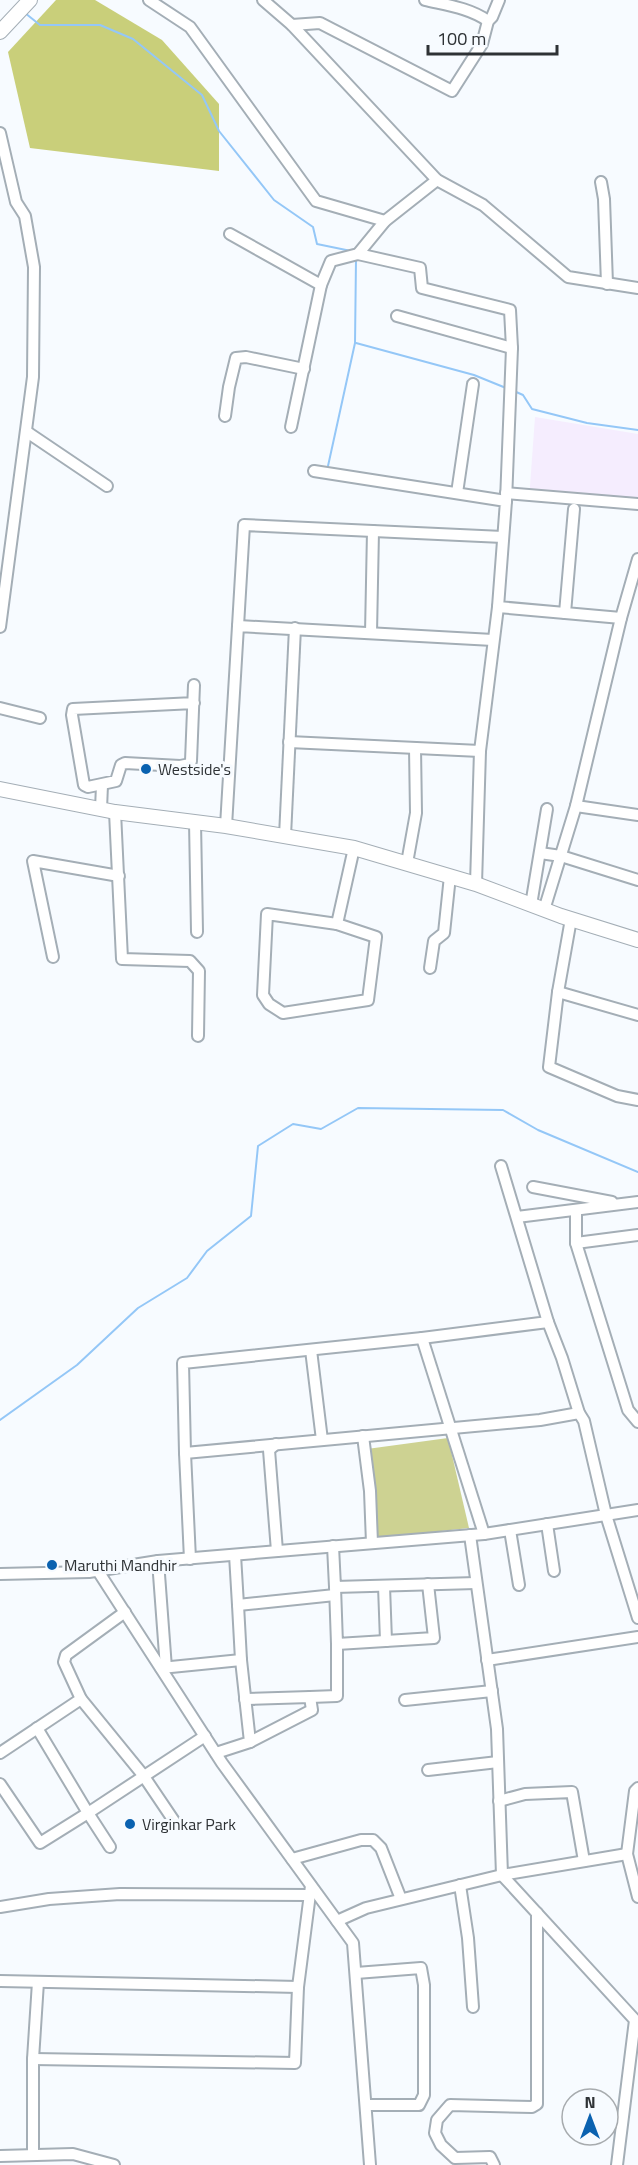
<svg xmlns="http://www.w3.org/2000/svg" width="638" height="2165" viewBox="0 0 638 2165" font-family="'Titillium Web',sans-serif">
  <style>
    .commercial { fill: #f5edfe }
    .green { fill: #cdd292 }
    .forest { fill: #c9cf7a }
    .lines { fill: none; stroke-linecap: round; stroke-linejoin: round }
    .stream { stroke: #94c7f7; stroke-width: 2 }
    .minor-casing { stroke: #a4aeb6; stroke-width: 14 }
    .major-casing { stroke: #a4aeb6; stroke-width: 16 }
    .minor { stroke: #fff; stroke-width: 10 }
    .major { stroke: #fff; stroke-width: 14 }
    .poi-dot { fill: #0b62b0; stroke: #f7fbff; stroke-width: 2 }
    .labels { text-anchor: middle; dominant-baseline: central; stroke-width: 6; stroke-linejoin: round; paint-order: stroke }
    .poi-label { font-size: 16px; fill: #2e3235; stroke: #f7fbff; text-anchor: start }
  </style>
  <rect width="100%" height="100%" fill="#f7fbff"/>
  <path class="commercial" d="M535,417L638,434V511L529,500Z"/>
  <path class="green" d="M448,1438L469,1528L376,1538L367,1449Z"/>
  <path class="forest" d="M56,0H95L162,40L219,104V171L30,148L8,52Z"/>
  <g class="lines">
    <g class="stream">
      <path d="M25,13L40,25H100L133,39L202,95L219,131L274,200L313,227L317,244L351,251"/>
      <path d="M356,343L474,375L506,388"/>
      <path d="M514,391L523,395L532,409L587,423L638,430"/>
      <path d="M328,466L355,343L356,259"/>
      <path d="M0,1420L77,1365L138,1308L187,1278L207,1251L251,1216L258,1146L293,1124L321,1129L358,1108L503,1110L538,1130L638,1172"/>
    </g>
    <defs>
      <g id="minor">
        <path d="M149,0L190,27L316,201L385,221"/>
        <path d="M263,0L292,25L437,180L483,205L568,277L638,288"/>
        <path d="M425,0C446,5 470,8 488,21"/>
        <path d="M292,25L320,23L452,91L482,44L488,21L492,17L499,0"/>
        <path d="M0,133L16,202L25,216L34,267L33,377L0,627"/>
        <path d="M601,182L604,199L607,284"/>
        <path d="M230,234L321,285L331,261L358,254L385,221L437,180"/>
        <path d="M358,254L420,268L422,288L510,310L512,348L506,501"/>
        <path d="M397,316L512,348"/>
        <path d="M225,416L229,387L236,358L246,357L304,369"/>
        <path d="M291,427L321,285"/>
        <path d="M27,432L107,486"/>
        <path d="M314,471L506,501L498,607L565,613"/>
        <path d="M457,493L473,384"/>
        <path d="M506,493L638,504"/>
        <path d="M574,509L565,613L621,618"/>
        <path d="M238,626L244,525L503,537"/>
        <path d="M371,633L373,531"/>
        <path d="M194,703L73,709L72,715L84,785L88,787L116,781L121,765L125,763L180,766L190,764L191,761L194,685"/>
        <path d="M0,708L40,718"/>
        <path d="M289,742L480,751L498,607"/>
        <path d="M576,806L638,815"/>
        <path d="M101,809L102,785"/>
        <path d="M115,812L122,959L190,961L199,971L198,1036"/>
        <path d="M195,822L197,932"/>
        <path d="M226,826L238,626L493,640"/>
        <path d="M285,836L295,628"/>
        <path d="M540,853L561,856L638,880"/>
        <path d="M407,863L416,813L415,748"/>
        <path d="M476,884L480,751"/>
        <path d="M531,905L547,809"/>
        <path d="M544,910L576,806L621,618L638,559"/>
        <path d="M267,914L337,924L376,937L368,1000L283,1013L269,1004L263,995Z"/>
        <path d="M571,919L558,992L549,1067L617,1096L638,1100"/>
        <path d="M337,924L354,848"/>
        <path d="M53,957L33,861L119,876"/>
        <path d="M430,968L434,941L444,933L450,876"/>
        <path d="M558,992L638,1015"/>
        <path d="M533,1187L612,1202"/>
        <path d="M576,1210V1243L628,1410L638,1422"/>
        <path d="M517,1217L638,1202"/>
        <path d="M576,1243L638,1235"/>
        <path d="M548,1322L562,1358L579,1413L584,1421L606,1515L638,1618"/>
        <path d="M422,1338L484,1534"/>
        <path d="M311,1350L322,1440"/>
        <path d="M363,1436L370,1491L372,1543"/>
        <path d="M276,1444L269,1450L277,1551"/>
        <path d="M185,1453L540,1420L579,1413"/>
        <path d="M547,1524L554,1571"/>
        <path d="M510,1530L519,1585"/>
        <path d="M470,1535L497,1729L502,1875L635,2020L617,2165"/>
        <path d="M333,1546L335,1587L476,1583"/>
        <path d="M235,1555L238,1605L335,1595"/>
        <path d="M190,1559L185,1453L183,1363L422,1338L548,1322L501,1166"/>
        <path d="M158,1561L166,1668"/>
        <path d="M98,1571L222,1763L353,1943L370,2165"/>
        <path d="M0,1574L89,1572L158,1561L484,1534L638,1510"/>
        <path d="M384,1586L386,1641"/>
        <path d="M335,1587L337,1644L434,1638L428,1584"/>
        <path d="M487,1660L638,1637"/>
        <path d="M161,1668L241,1660L238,1605"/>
        <path d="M310,1697L337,1696V1644"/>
        <path d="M81,1699L143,1775L174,1821"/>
        <path d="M245,1699L310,1697L312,1710L250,1742"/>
        <path d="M405,1700L492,1691"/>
        <path d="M0,1753L81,1699L64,1662L66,1655L125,1612"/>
        <path d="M216,1753L250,1742L241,1660"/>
        <path d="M428,1770L498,1762"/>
        <path d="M0,1784L40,1843L88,1813L37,1728"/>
        <path d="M638,1788L635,1791L627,1854L638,1897"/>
        <path d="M499,1801L525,1794L572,1792L584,1861"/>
        <path d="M110,1847L88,1813L205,1736"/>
        <path d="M292,1859L361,1840H373L381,1848L401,1899"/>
        <path d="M460,1885L468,1938L473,2007"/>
        <path d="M0,1907L49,1899L120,1894L310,1895"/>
        <path d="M337,1921L366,1908L502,1875L627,1854"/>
        <path d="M356,1973L421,1968L424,1985V2095L419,2105H366"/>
        <path d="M0,1981L298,1987L311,1886"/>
        <path d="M33,2059L295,2063L298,1987"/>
        <path d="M33,2155V2059L38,1982"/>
        <path d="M0,2156L73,2154L114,2165"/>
        <path d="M494,2165L490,2157L455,2158L441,2145L435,2133L437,2120L450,2105L532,2107L537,2104V1913"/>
      </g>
      <g id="major">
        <path d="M0,32L30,0"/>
        <path d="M0,789L115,812L226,826L354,848L476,884L561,916L638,940"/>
      </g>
    </defs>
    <use href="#minor" class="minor-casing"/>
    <use href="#major" class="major-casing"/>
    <use href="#minor" class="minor"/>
    <use href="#major" class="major"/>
  </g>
  <g class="poi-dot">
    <circle cx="146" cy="769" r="6"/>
    <circle cx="52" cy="1565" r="6"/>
    <circle cx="130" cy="1824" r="6"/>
  </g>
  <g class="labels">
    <g class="poi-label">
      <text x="158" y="769">Westside's</text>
      <text x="64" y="1565">Maruthi Mandhir</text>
      <text x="142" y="1824">Virginkar Park</text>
    </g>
  </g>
  <g transform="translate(590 2117)"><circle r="28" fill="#f7fbff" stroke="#a7abae" stroke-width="1.5"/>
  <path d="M0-4.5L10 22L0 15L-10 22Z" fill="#0b62b0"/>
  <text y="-9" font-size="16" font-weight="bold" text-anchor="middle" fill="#2e3235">N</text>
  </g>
  <path d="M428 45v9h129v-9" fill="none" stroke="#2e3235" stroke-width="3"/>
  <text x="437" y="45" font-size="18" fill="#2e3235" stroke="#f7fbff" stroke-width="4.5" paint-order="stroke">100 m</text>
</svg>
